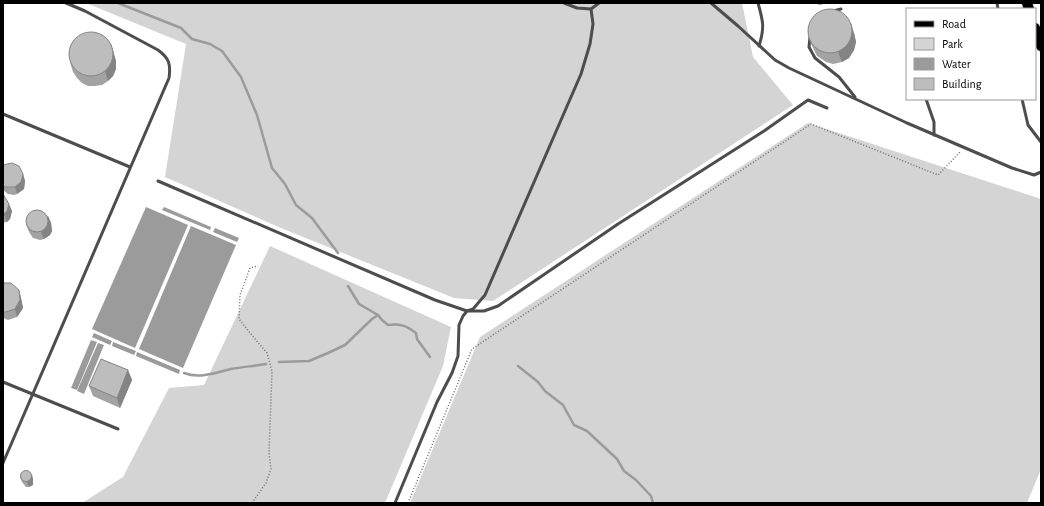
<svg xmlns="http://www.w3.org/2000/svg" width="1044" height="506" viewBox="0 0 1044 506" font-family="'Alegreya Sans',sans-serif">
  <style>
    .green { fill: #d4d4d4 }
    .water { fill: #9b9b9b }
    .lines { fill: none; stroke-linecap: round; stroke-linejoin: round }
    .stream { stroke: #9b9b9b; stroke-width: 2.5 }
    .primary-casing { stroke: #dbdbdb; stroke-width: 12 }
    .path { stroke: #6f6f6f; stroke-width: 1.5; stroke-dasharray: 1 2; stroke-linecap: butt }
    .lane { stroke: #4d4d4d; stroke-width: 3 }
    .primary { stroke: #000; stroke-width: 10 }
    .wall { fill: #a3a3a3 }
    .shaded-wall { fill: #848484 }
    .building { fill: #bdbdbd; stroke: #848484 }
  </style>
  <rect width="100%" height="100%" fill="#fff"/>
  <g class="green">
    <path d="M86,3H742L753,57L793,105L493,301L454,298L281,228L165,177L186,44Z"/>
    <path d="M808,123L1041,199V469L1027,503H410L480,337Z"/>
    <path d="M270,246L451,327L443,366L385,503H82L123,477L169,388L204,385Z"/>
  </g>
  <g class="water">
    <path d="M146,207L188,225L135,348L92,329Z"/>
    <path d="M164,207L211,227L210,230L162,210Z"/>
    <path d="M191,226L236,245L183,368L139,349Z"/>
    <path d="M215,228L239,238L237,242L213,232Z"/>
    <path d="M94,333L112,341L110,345L92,337Z"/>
    <path d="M91,340L97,342L77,390L71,388Z"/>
    <path d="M113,342L136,351L134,355L112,346Z"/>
    <path d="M98,343L104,345L84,394L77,391Z"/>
    <path d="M137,352L180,370L179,374L136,356Z"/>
  </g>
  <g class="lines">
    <g class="stream">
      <path d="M118,3L181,28L192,39L210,44L222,51L241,77L257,115L272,168L285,184L296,205L312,218L338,253"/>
      <path d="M348,286L359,304L378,315L382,320L388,325C400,323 407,326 416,333L417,339L430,357"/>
      <path d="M279,362L309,361L328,353L345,345L372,319L378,315"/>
      <path d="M518,366L538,382L545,391L563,405L574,425L587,431L617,459L624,471L636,480L651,496L653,503"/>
      <path d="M184,373C199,379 215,373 231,369C242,367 254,366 266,364"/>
    </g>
    <defs>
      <g id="primary">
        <path d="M1027,3L1029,9"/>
        <path d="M1035,28L1041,46"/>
      </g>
    </defs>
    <use href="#primary" class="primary-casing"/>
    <g class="path">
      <path d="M252,503L266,483L271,469L269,453L272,371L267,353L250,333L239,319L240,295L250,268L258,266"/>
      <path d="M408,503L472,349L811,124L938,175L961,151"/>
    </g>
    <g class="lane">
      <path d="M564,3L577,8L591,9L599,3"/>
      <path d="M711,3L738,26L775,60L789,68L907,123L1012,168L1034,175L1041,172"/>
      <path d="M758,3C763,21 765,27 759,46"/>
      <path d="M997,3L998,9"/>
      <path d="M833,11L841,9"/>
      <path d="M810,37L809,47L815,58L839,77L855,97"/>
      <path d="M926,99L934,122V135"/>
      <path d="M1022,99L1028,125L1041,142"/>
      <path d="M3,114L130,167"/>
      <path d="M158,181L435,300L467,311H484L498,306L618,224L764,131L808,100L827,108"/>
      <path d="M3,382L118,429"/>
      <path d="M3,463L169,78C171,64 169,58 158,50L85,11L66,3"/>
      <path d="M395,503L437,402L452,373L458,356L459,325L463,316L467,311L473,309L485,295L581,74L590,44L593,24L591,9"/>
    </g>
    <use href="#primary" class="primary"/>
  </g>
  <g class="wall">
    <path d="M813,3H828L820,5Z"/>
    <path d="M854,33L856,42L854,50L849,58L842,62L833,64L826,62L817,56L812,46L808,36Z"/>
    <path d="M111,44L116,61V69L113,76L108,81L102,85L95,86H88L82,83L77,78L73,72L70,62Z"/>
    <path d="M3,165L23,174L25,181L24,189L17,194L14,195L8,194L3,190Z"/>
    <path d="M3,194L12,211L10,219L7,222L3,223Z"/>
    <path d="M48,216L51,223L52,231L50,235L44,239L40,240L33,238L29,232L26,224Z"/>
    <path d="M3,283L19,290L21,298L23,308L17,317L8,320L3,318Z"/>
    <path d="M128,370L132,380L120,408L93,396L89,386Z"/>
    <path d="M20,477L33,479V485L29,487H26L22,482Z"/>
  </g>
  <g class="shaded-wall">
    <path d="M851,23L854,33L856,42L854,50L849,58L842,62L838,52Z"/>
    <path d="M111,44L116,61V69L113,76L108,81L105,71Z"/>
    <path d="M23,174L25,181L24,189L17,194L15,187Z"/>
    <path d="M9,204L12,211L10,219L7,222L4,214Z"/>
    <path d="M48,216L51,223L52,231L50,235L44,239L41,232Z"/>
    <path d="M19,290L21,298L23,308L17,317L15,309Z"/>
    <path d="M128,370L132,380L120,408L117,398Z"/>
    <path d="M32,474L33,479V485L29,487L27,482Z"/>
  </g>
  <g class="building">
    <circle cx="830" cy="31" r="22"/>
    <circle cx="91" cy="54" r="22"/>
    <path d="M12,163L19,166L23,174L21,182L15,187H5L3,185V165Z"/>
    <path d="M3,194L9,204L7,211L3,215Z"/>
    <circle cx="37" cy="221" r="11"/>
    <path d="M3,283H11L19,290L20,300L15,309L6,312H3Z"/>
    <path d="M101,359L128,370L117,398L89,386Z"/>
    <circle cx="26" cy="476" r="5.5"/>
  </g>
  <rect width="1044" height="506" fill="none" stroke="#000000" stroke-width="8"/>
  <rect x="906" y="8" width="130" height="92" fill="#ffffff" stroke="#999999"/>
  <rect x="914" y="21" width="20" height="6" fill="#000000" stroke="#999999"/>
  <text x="942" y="28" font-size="12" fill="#000000">Road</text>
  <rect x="914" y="38" width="20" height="12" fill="#d4d4d4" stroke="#999999"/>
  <text x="942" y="48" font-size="12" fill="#000000">Park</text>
  <rect x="914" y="58" width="20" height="12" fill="#9b9b9b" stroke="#999999"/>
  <text x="942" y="68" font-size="12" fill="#000000">Water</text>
  <rect x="914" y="78" width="20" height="12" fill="#bdbdbd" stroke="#999999"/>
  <text x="942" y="88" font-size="12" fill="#000000">Building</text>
</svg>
